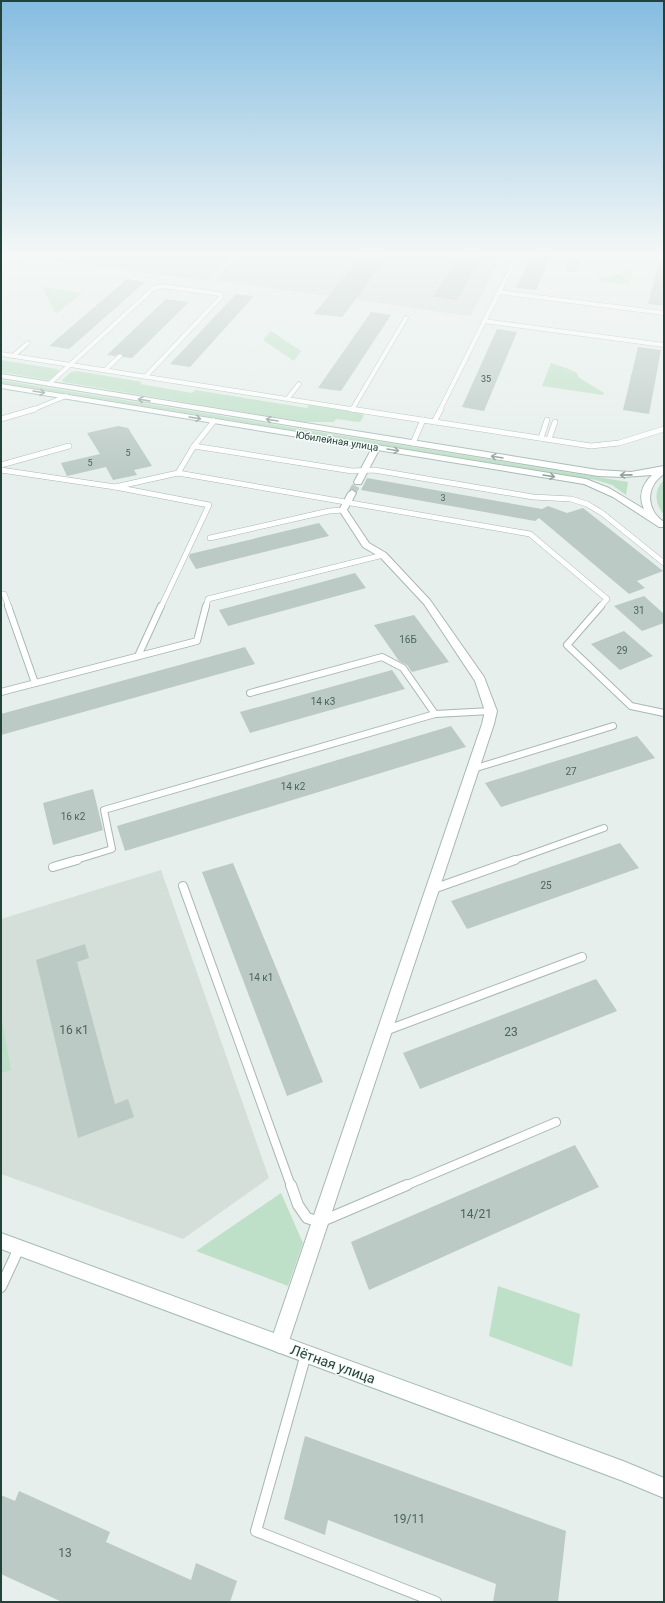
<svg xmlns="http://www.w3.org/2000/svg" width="665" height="1603" viewBox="0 0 665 1603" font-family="Roboto,sans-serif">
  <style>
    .built { fill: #d4dfda }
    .green { fill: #bfe0c8 }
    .building { fill: #bbcac4 }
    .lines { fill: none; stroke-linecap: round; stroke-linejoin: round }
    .street-tunnel { stroke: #bfccc8; stroke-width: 8; stroke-dasharray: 8 4.5; stroke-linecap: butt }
    .lane-far4-casing { stroke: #a8b8b2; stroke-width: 5 }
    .lane-far3-casing { stroke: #a8b8b2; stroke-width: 6 }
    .lane-far2-casing { stroke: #a8b8b2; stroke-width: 8 }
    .lane-far1-casing { stroke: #a8b8b2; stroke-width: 10 }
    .lane-casing { stroke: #a8b8b2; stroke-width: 12 }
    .street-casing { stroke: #a8b8b2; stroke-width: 2 }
    .secondary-casing { stroke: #a4bbb3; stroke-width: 2 }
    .lane-far4 { stroke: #fff; stroke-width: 4 }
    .lane-far3 { stroke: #fff; stroke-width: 5 }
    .lane-far2 { stroke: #fff; stroke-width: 6 }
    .lane-far1 { stroke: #fff; stroke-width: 8 }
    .lane { stroke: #fff; stroke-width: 10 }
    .street { fill: #fff; fill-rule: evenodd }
    .secondary { fill: #fff; fill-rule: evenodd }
    .oneway { stroke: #92a09c }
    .labels { text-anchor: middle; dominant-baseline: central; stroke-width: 3; stroke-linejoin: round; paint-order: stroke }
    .far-number-label { font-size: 9px; fill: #4a645c }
    .far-street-label { font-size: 10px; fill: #24423a; stroke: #f7fbf9 }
    .number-label { font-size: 10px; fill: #4a645c }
    .near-number-label { font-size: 12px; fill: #4a645c }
    .near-street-label { font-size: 14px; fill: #24423a; stroke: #f7fbf9 }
  </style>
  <rect width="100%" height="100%" fill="#e6efeb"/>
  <g class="built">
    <path d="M10,255H232L206,281Z"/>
    <path d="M240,255H503L470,316L213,280Z"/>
    <path d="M161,870L269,1178L183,1239L1,1174V919Z"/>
  </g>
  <g class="green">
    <path d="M570,257L581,259L576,272L565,271Z"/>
    <path d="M633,270L629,285L595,281V280Z"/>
    <path d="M42,287L82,293L56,314Z"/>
    <path d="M271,331L301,351L294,361L263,340Z"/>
    <path d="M1,360L57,369L60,372L54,378L48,380L1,372Z"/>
    <path d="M551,363L569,369L577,373L578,377L604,393L603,395L542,386Z"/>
    <path d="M77,371L142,382L140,384L192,393L195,390L307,408L309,405L361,413L364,415L361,421L358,422L337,419L333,422H304L63,382L62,380L71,372Z"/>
    <path d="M1,380L628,482L626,495L612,485L596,480L1,383Z"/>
    <path d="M664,480V515C655,504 653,491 664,480Z"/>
    <path d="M1,1015L11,1070L1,1073Z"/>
    <path d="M281,1193L303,1243L288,1286L196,1251Z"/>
    <path d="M498,1286L580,1314L572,1367L489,1336Z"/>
  </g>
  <g class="building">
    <path d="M362,255H389L342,317L314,314Z"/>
    <path d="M460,255H483L457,300L433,297Z"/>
    <path d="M532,255H551L536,290L516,288Z"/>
    <path d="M659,261H664V306L648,304Z"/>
    <path d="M127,279L145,282L69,349L49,346Z"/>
    <path d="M236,294L254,296L190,367L170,364Z"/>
    <path d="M166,299L189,302L132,358L123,357L121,353L115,356L107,355Z"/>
    <path d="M371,312L391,315L341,391L318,388Z"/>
    <path d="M497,329L517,332L484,411L462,407Z"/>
    <path d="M638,347L661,350L649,414L623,410Z"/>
    <path d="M118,426L128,428L152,466L134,470L137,475L113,480L106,467L67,476L61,463L100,454L87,433Z"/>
    <path d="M367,478L542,509L548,506L567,513L583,508L663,571L637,581L645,588L629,594L539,518L535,521L361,490Z"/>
    <path d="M319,523L329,536L196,569L189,557L190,554Z"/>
    <path d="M355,573L366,588L228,626L219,610Z"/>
    <path d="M644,596L664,614V623L642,631L614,606Z"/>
    <path d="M414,615L449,662L412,672L407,665L399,661L374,625Z"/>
    <path d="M624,631L653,656L620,670L591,644Z"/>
    <path d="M245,647L255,664L1,735V714Z"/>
    <path d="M392,670L405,689L250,733L240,712Z"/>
    <path d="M451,726L466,747L125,851L117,826Z"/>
    <path d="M637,736L655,758L501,807L485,783Z"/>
    <path d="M93,789L103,830L53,845L43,803Z"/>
    <path d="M620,843L639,868L467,929L451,901Z"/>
    <path d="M233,863L323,1082L287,1096L202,872Z"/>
    <path d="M85,944L89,958L77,962L115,1104L128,1099L134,1117L78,1138L36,960Z"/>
    <path d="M596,979L617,1011L420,1089L403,1053Z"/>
    <path d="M575,1145L599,1187L369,1290L351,1242Z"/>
    <path d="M305,1436L566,1531L558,1602H493L496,1584L328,1520L325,1535L284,1519Z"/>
    <path d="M19,1491L110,1532L106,1542L191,1580L196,1563L237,1581L230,1602H62L1,1574V1495L15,1501Z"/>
  </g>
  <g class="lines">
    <path class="street-tunnel" d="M352,493L358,482"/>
    <defs>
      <g id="lane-far4">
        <path d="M518,255L499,292L664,313"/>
        <path d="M484,321L664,345"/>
        <path d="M1,354L357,410"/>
        <path d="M13,356L28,343"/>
        <path d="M105,370L120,356"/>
        <path d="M49,384L154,288L162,286L220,294L221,297L146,376"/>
        <path d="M288,398L299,384"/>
        <path d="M353,408L406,318"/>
        <path d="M32,410L66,396"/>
        <path d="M440,410L499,292"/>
      </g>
      <g id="lane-far3">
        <path d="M351,409L591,446L619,443L664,429"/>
        <path d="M1,419L35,409"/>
        <path d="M434,422L441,409"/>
        <path d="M541,438L547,420"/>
        <path d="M549,439L555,422"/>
        <path d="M413,443L423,420"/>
        <path d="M194,446L352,471L374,470L533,497L571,499L587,504L602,513L664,563"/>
        <path d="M1,465L69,446"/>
        <path d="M1,470L115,487L209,505L161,607"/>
        <path d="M178,473L194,446L214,421"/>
        <path d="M115,487L178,473L530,534L607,599L600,607"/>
        <path d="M210,538L329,511L343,510"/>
        <path d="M1,594H4L9,607"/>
        <path d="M206,607L208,599L383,555"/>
      </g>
      <g id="lane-far2">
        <path d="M8,606L35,683"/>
        <path d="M601,606L567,645L631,706L664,713"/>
        <path d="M138,656L161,606"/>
        <path d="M1,692L197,641L206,606"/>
        <path d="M250,693L382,657L403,668L435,714"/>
        <path d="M473,769L613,726"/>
        <path d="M73,861L112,849L104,810L435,714L491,711"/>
        <path d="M512,861L604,828"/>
      </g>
      <g id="lane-far1">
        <path d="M53,867L77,860"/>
        <path d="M183,886L291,1186"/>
        <path d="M433,889L515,860"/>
        <path d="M385,1031L582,957"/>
        <path d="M405,1186L556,1122"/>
      </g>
      <g id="lane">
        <path d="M291,1185L298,1205L307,1218L320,1222L407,1185"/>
        <path d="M1,1287L19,1248"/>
        <path d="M306,1354L256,1531L436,1602"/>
      </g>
      <g id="street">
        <path d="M373,446H379L380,448L361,484H355L354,482Z"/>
        <path d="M352,490L356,493L347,510L369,543L386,553L430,600L484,677L497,711L494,724L288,1344L285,1350L279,1353L273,1350L270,1344L482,724L485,711L475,681L424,604L380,557L363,547L339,510L348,493Z"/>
      </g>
      <g id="secondary">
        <path d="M1,374L598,470L631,472L664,466V474C645,487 646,510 664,522V527H659L613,497L584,484L1,388V384L586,479L609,488L644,509C638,496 642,485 652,475L623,477L598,476L1,378Z"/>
        <path d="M1,1233L623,1461L664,1478V1498L623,1481L1,1249Z"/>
      </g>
    </defs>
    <use href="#lane-far4" class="lane-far4-casing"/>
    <use href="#lane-far3" class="lane-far3-casing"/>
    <use href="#lane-far2" class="lane-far2-casing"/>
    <use href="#lane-far1" class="lane-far1-casing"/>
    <use href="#lane" class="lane-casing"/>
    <use href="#street" class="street-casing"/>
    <use href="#secondary" class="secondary-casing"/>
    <use href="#lane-far4" class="lane-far4"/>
    <use href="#lane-far3" class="lane-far3"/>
    <use href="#lane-far2" class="lane-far2"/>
    <use href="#lane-far1" class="lane-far1"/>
    <use href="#lane" class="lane"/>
    <use href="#street" class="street"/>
    <use href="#secondary" class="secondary"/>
  </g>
  <defs><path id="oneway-shaft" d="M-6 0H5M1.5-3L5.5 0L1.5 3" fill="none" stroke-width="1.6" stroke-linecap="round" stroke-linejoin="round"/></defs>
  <g class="oneway">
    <use href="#oneway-shaft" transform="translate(39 392) rotate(9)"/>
    <use href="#oneway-shaft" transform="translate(144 400) rotate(-171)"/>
    <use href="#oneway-shaft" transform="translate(195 418) rotate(9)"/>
    <use href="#oneway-shaft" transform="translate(272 420) rotate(-171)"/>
    <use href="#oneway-shaft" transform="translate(393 450) rotate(9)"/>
    <use href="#oneway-shaft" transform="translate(497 457) rotate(-171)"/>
    <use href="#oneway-shaft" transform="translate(626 475) rotate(179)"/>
    <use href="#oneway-shaft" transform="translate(549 476) rotate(9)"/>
  </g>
  <linearGradient id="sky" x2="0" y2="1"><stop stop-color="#84bce0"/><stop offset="0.53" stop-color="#f4f8f6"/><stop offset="1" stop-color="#f4f8f6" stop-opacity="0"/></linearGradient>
  <rect width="665" height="479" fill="url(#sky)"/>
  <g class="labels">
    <g class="far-number-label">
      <text x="486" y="379">35</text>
      <text x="128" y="453">5</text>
      <text x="90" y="463">5</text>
      <text x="443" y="498">3</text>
    </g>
    <g class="far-street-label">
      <text transform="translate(337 441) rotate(9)">Юбилейная улица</text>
    </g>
    <g class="number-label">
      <text x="639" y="610">31</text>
      <text x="408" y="639">16Б</text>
      <text x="622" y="650">29</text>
      <text x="323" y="701">14 к3</text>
      <text x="571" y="771">27</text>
      <text x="293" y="786">14 к2</text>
      <text x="73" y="816">16 к2</text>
      <text x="546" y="885">25</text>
      <text x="261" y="977">14 к1</text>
    </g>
    <g class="near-number-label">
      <text x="74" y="1030">16 к1</text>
      <text x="511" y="1032">23</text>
      <text x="476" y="1214">14/21</text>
      <text x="409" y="1519">19/11</text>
      <text x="65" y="1553">13</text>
    </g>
    <g class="near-street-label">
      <text transform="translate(333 1364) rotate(20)">Лётная улица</text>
    </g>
  </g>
  <rect width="665" height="1603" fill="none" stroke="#24423a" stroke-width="4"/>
</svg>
